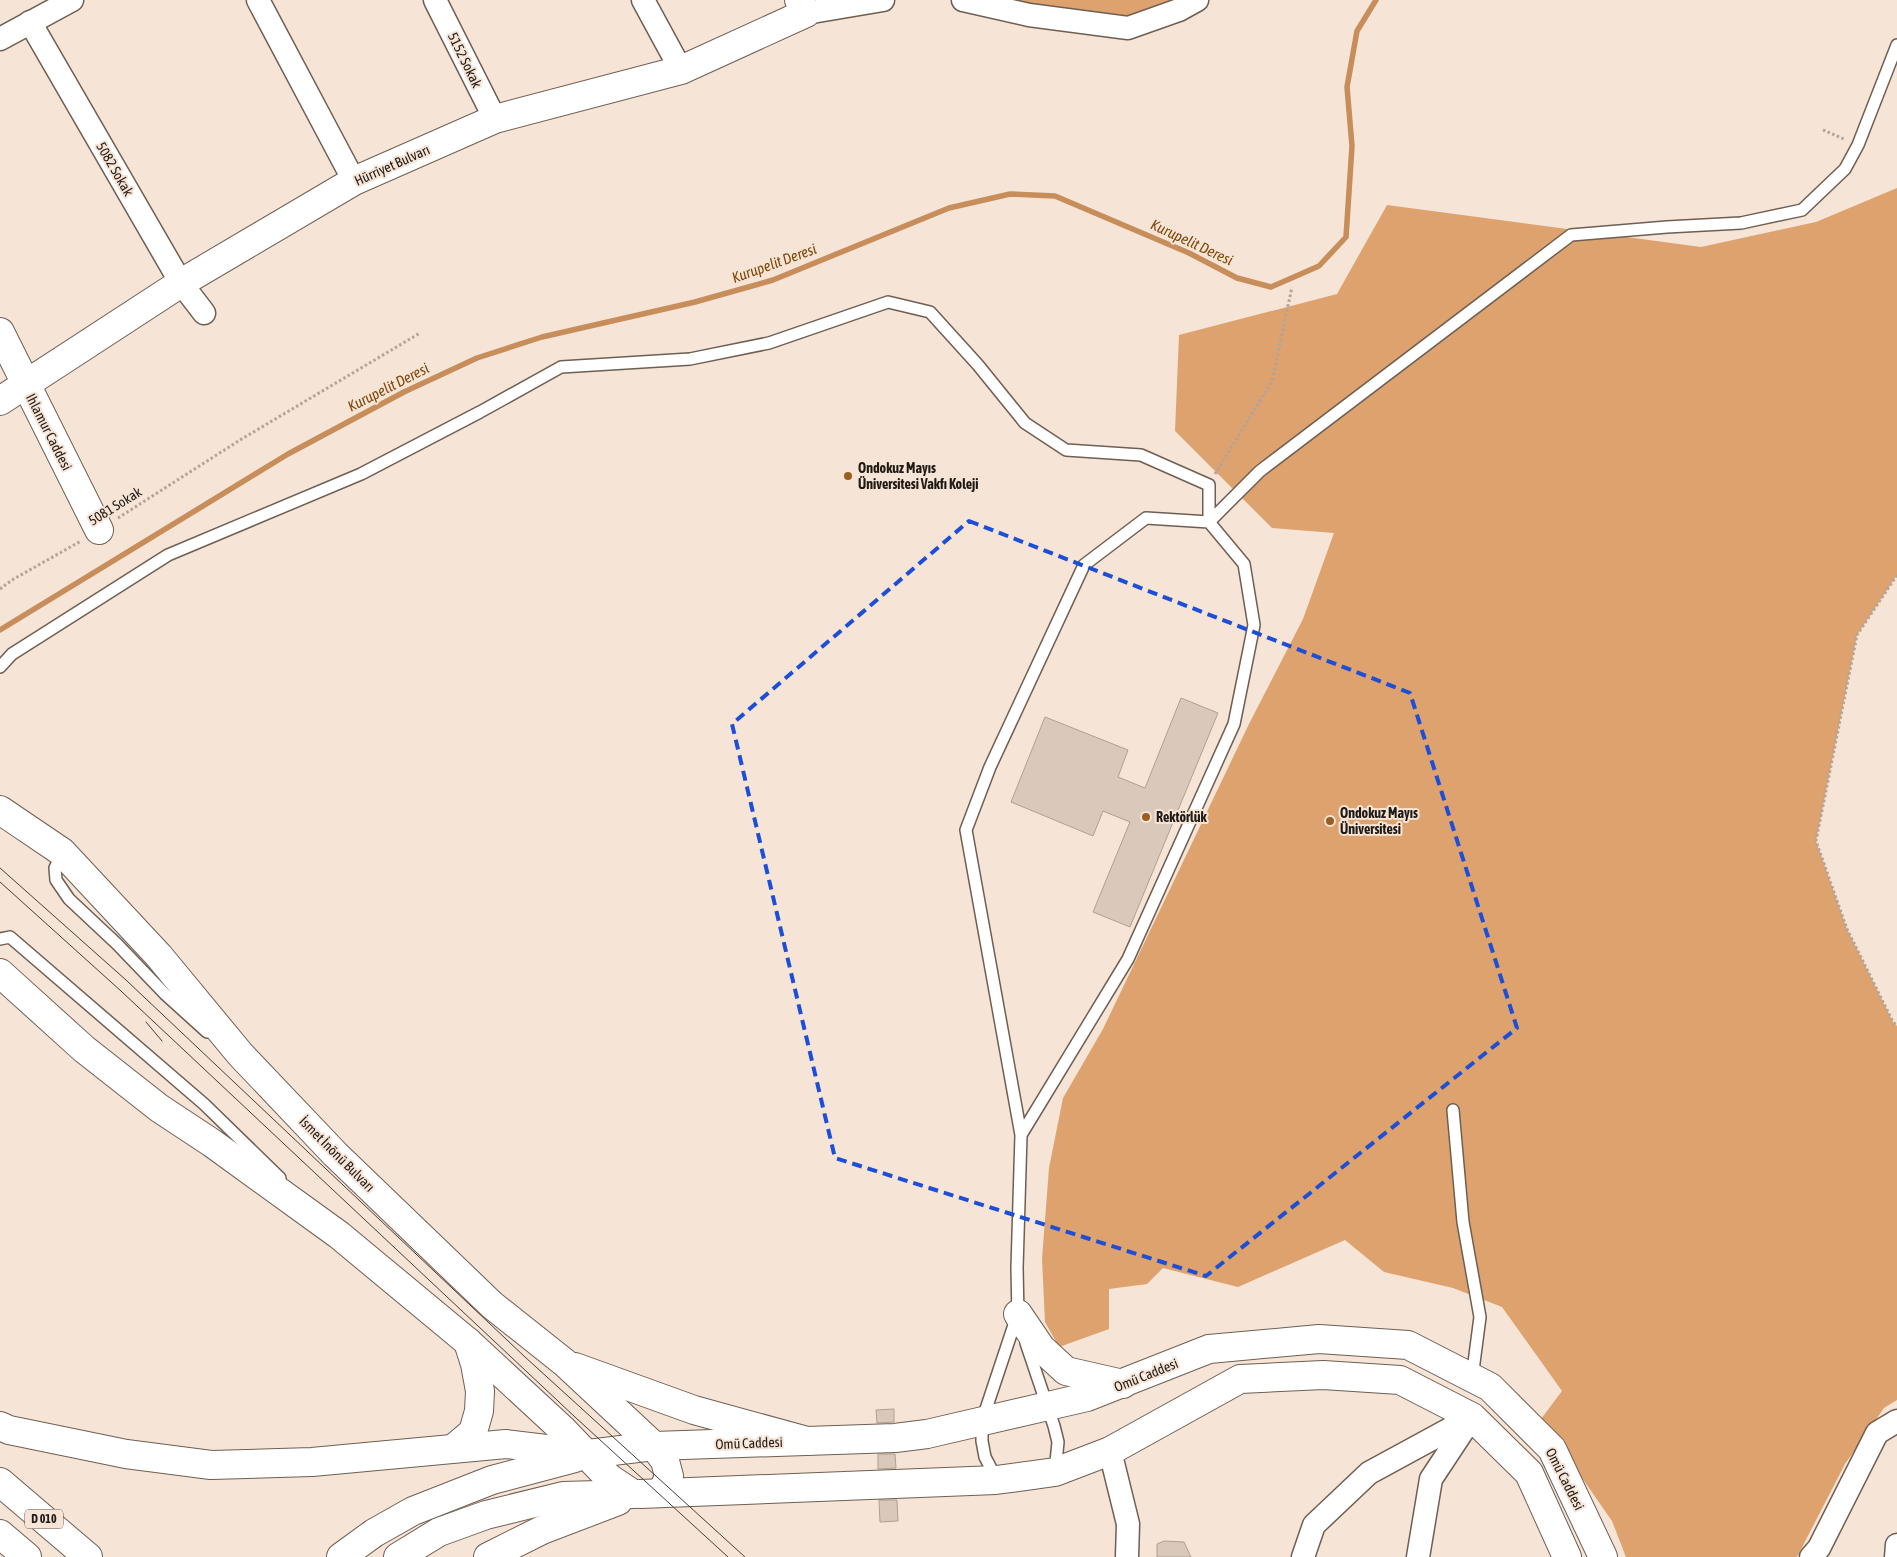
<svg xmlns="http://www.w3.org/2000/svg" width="1897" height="1557" viewBox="0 0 1897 1557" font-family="'Asap Condensed',sans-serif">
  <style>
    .forest { fill: #dda26e }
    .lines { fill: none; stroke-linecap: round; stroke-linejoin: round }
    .stream { stroke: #c78d5a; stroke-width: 5.5 }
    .building { fill: #dac9bb; stroke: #b0a092 }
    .service-casing { stroke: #6e5f52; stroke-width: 14 }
    .minor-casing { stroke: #6e5f52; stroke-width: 25 }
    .tertiary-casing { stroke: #6e5f52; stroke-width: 30 }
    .primary-casing { stroke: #6e5f52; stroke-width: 30 }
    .trunk-casing { stroke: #6e5f52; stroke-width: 30 }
    .path { stroke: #b2a499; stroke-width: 3; stroke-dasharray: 2.5 2.5; stroke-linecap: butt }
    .service { stroke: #fff; stroke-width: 11 }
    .minor { stroke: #fff; stroke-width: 22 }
    .tertiary { stroke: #fff; stroke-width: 28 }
    .primary { stroke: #fff; stroke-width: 28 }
    .trunk { stroke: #fff; stroke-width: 28 }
    .tram { stroke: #473f38; stroke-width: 1 }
    .marked { fill: none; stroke: #1d4ed8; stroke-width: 4; stroke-dasharray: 10 6; stroke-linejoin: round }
    .poi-dot { fill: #9b5e21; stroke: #f6e4d6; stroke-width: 2 }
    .labels { text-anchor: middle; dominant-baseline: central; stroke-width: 4; stroke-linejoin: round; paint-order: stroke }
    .shield { fill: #f6e4d6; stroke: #60574f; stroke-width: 1 }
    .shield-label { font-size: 12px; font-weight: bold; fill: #201a15 }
    .street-label { font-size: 14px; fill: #201a15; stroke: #f6e4d6 }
    .poi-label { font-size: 14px; font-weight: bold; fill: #201a15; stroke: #f6e4d6; text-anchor: start }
    .water-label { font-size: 15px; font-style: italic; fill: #7e4706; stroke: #f6e4d6 }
  </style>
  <rect width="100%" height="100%" fill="#f6e4d6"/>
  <g class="forest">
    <path d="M963,0H1197L1128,28Z"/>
    <path d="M1897,188V575L1857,635L1816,841L1847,929L1893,1022L1897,1026V1400L1884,1408L1845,1464L1797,1557H1626L1612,1521L1541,1419L1562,1391L1502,1307L1453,1288L1384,1272L1345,1240L1238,1287L1163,1268L1147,1284L1109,1289V1329L1059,1347L1045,1322L1042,1259L1049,1168L1063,1098L1103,1029L1249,724L1303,619L1334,533L1272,528L1175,431L1179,335L1337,294L1387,205L1701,247L1816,222Z"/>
  </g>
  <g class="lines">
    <path class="stream" d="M0,630L288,454L404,392L477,358L542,337L695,302L773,280L949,208L1010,194L1055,196L1189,253L1237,278L1271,287L1319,266L1346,237L1352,146L1347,87L1357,31L1376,0"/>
  </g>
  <g class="building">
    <path d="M1181,698L1218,713L1130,927L1093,912L1130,822L1103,811L1093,836L1011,802L1045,717L1128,750L1118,777L1145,788Z"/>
    <path d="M894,1409V1422L877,1423L876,1410Z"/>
    <path d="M878,1454H895L896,1468L878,1469Z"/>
    <path d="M879,1500H897L898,1521L880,1522Z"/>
    <path d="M1164,1541L1184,1542L1191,1557H1157V1544Z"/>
  </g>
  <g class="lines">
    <defs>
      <g id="service">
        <path d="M0,667L12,654L168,555L361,474L480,412L561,367L690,359L769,343L888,302L930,312L978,365L1025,423L1066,450L1141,455L1209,485V522L1260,471L1571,235L1667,227L1741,223L1802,210L1845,169L1858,145L1897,45"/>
        <path d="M62,853L55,868L56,880L69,899L117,944L165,994L207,1032"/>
        <path d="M0,939L10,937L204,1104L280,1178"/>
        <path d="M1453,1110L1463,1222L1480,1317L1472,1378"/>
        <path d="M1018,1316L1017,1268L1021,1135L966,830L990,767L1084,565L1146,518L1209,522L1244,564L1254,625L1234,724L1128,959L1021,1135"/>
        <path d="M1026,1343L1054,1426L1058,1442L1055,1472"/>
        <path d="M996,1478L985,1457L982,1441V1421L1017,1316"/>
      </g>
      <g id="minor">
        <path d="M258,0L354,181"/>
        <path d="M435,0L495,119"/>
        <path d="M643,0L681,70"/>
        <path d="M963,0L1029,15L1128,28L1179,10L1197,0"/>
        <path d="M806,13L883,0"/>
        <path d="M30,22L181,283L204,313"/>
        <path d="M0,39L72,0"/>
        <path d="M1110,1451L1128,1524L1127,1557"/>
        <path d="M1303,1557L1314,1525L1369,1473L1472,1417"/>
        <path d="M1418,1557L1431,1479L1470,1420"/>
        <path d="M1811,1557L1819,1548L1877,1433L1897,1421"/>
        <path d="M1896,1557L1897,1545"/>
      </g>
      <g id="tertiary">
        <path d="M0,332L99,530"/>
        <path d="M0,401L181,283L354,181L495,119L681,70L806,13L799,0"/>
        <path d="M1018,1314L1041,1348L1066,1371L1123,1384"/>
        <path d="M588,1454L654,1446L895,1438L927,1434L1087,1397L1209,1349L1319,1339L1408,1345L1490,1387L1552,1449L1603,1557"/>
        <path d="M640,1494L996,1480L1055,1472L1110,1451L1240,1379L1323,1375L1400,1380L1472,1417L1529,1473L1567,1557"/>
      </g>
      <g id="primary">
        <path d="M0,810L62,852L159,956L240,1054L335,1154L492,1305L565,1363L654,1446L665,1461L669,1476L662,1493"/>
        <path d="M0,973L84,1049L159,1108L212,1143L339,1235L468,1342L562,1429L609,1478L633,1494"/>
        <path d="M575,1367L694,1410L807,1441"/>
      </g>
      <g id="trunk">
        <path d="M0,1426L9,1430L126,1454L211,1465L312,1462L506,1444L588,1454"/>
        <path d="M454,1448L473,1432L479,1411L480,1391L475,1364L468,1342"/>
        <path d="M0,1482L88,1557"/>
        <path d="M0,1534L27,1557"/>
        <path d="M341,1557L374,1533L413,1511L492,1480L575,1458"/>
        <path d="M398,1557L439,1532L486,1515L563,1496L633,1494"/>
        <path d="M488,1557L542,1530L618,1501"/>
      </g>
    </defs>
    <use href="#service" class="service-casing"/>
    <use href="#minor" class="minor-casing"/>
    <use href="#tertiary" class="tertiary-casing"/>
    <use href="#primary" class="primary-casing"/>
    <use href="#trunk" class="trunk-casing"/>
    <g class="path">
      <path d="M1823,130L1846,140"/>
      <path d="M1215,474L1272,381L1292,287"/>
      <path d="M118,518L240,440L420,333"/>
      <path d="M1897,575L1857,635L1816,841L1847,929L1893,1022L1897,1026"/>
      <path d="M0,589L12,580L81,541"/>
    </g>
    <use href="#service" class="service"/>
    <use href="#minor" class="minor"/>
    <use href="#tertiary" class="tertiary"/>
    <use href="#primary" class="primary"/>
    <use href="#trunk" class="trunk"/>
    <g class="tram">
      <path d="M0,868L126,980L525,1357L745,1557"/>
      <path d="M0,882L121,991L575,1417L728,1557"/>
      <path d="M146,1022L162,1041"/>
    </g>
  </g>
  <path class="marked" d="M969,521L1410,693L1517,1028L1206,1276L835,1158L732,724Z"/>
  <g class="poi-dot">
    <circle cx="848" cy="476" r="5"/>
    <circle cx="1146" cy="817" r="5"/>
    <circle cx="1330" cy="821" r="5"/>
  </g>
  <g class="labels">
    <rect class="shield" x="25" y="1509.5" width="38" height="19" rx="4"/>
    <g class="shield-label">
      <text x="44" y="1519">D 010</text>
    </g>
    <g class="street-label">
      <text transform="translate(465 60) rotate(64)">5152 Sokak</text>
      <text transform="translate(392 165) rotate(-24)">Hürriyet Bulvarı</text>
      <text transform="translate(115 169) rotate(60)">5082 Sokak</text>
      <text transform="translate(49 432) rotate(63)">Ihlamur Caddesi</text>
      <text transform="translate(115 506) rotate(-32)">5081 Sokak</text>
      <text transform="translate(337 1154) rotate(45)">İsmet İnönü Bulvarı</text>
      <text transform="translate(1146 1375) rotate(-22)">Omü Caddesi</text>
      <text transform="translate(749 1443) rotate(-2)">Omü Caddesi</text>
      <text transform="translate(1565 1479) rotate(63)">Omü Caddesi</text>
    </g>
    <g class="poi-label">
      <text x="858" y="468">Ondokuz Mayıs<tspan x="858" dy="16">Üniversitesi Vakfı Koleji</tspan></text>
      <text x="1340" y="813">Ondokuz Mayıs<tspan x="1340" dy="16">Üniversitesi</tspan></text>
      <text x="1156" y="817">Rektörlük</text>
    </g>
    <g class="water-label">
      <text transform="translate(1192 242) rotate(25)">Kurupelit Deresi</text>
      <text transform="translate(774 263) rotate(-20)">Kurupelit Deresi</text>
      <text transform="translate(388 387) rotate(-27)">Kurupelit Deresi</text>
    </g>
  </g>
</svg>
